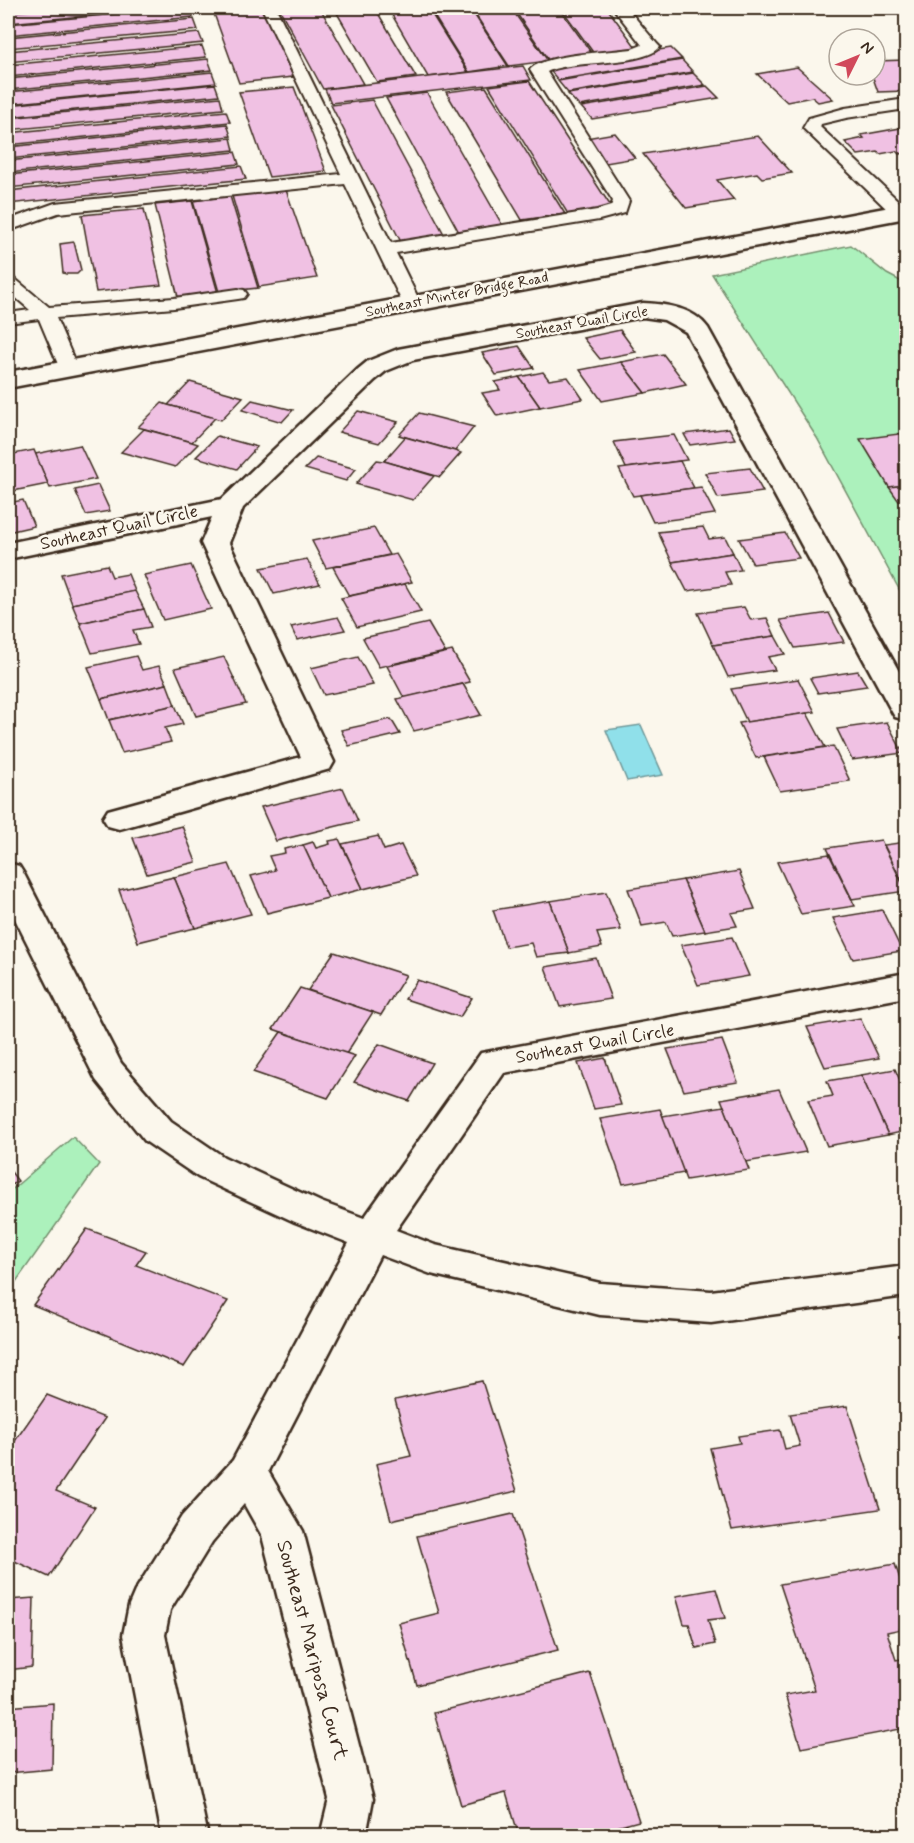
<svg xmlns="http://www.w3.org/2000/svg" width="914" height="1843" viewBox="0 0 914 1843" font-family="Mynerve,sans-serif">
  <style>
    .green { fill: #acf1bc; stroke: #748e6d; stroke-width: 1.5 }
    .water { fill: #90e0ea; stroke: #6e9798; stroke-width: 1.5 }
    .building { fill: #f0c1e3; stroke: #3b2a1e; stroke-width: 1.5 }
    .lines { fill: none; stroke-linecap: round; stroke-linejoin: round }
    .service-casing { stroke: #3b2a1e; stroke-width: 4 }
    .minor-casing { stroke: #3b2a1e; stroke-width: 5 }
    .secondary-casing { stroke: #3b2a1e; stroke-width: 5 }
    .service { fill: #fbf7ec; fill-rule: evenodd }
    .minor { fill: #fbf7ec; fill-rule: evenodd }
    .secondary { fill: #fbf7ec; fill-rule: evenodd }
    .labels { text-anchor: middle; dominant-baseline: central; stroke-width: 5; stroke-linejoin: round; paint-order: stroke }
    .far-street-label { font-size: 15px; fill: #3b2a1e; stroke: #fbf7ec }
    .street-label { font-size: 18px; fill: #3b2a1e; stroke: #fbf7ec }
    .near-street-label { font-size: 21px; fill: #3b2a1e; stroke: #fbf7ec }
  </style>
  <rect width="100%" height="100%" fill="#fbf7ec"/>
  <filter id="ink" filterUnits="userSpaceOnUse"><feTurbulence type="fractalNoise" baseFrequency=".0167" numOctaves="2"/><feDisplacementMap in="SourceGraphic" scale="12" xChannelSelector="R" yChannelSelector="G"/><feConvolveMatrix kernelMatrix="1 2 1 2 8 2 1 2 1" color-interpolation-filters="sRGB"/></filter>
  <g filter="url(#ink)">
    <g class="green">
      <path d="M851,245L887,274L906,284V602L817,438L712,274Z"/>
      <path d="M73,1137L99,1164L8,1293V1193Z"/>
    </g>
    <path class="water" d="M641,725L663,775L627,781L606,730Z"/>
    <g class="building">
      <path d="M61,8H172L8,23V12Z"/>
      <path d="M183,8H190L193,17L8,35V24Z"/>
      <path d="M251,8H266L293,77L239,83L213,11Z"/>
      <path d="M279,8H320L363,84L323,89Z"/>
      <path d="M334,8H375L416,77L377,82Z"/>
      <path d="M388,8H428L468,72L428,77Z"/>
      <path d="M429,8H470L508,66L469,72Z"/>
      <path d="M471,8H511L548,61L509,66Z"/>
      <path d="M513,8H559L593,55L549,61Z"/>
      <path d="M561,8H607L638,50L595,55Z"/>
      <path d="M831,8H864L866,11L832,12Z"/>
      <path d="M194,19L198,30L8,48V37Z"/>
      <path d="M199,33L203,43L8,62V51Z"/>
      <path d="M202,46L206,57L8,77V65Z"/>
      <path d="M671,48L682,59L558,80L548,68Z"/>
      <path d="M208,59L212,70L8,90V79Z"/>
      <path d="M682,60L693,72L568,93L558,81Z"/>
      <path d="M906,60V91L878,92L872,75H875V61Z"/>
      <path d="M523,66L531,80L331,103L325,89Z"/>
      <path d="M797,67L833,99L818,102L812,97L787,102L757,74Z"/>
      <path d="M212,72L216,83L8,104V92Z"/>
      <path d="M693,73L705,85L579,106L568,94Z"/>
      <path d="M529,81L612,208L568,214L489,86Z"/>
      <path d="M215,84L219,95L8,117V105Z"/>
      <path d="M707,86L719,98L592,119L581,107Z"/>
      <path d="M294,87L326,171L269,177L239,92Z"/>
      <path d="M486,87L565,214L522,220L446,92Z"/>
      <path d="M427,93L504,228L460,234L386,98Z"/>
      <path d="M220,97L223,109L8,130V118Z"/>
      <path d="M372,100L445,236L401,242L331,105Z"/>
      <path d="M226,111L230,122L8,145V133Z"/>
      <path d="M227,124L231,136L8,159V147Z"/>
      <path d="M906,127V153L899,154L896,151L880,154L878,152L858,155L845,142L864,138L861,135Z"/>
      <path d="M615,133L635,158L606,163L586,138Z"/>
      <path d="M758,136L792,173L762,178L757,173L717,180L734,200L686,208L643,154Z"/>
      <path d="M231,138L234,150L8,173V161Z"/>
      <path d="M235,152L239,164L8,188V175Z"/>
      <path d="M241,166L246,179L8,204V191Z"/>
      <path d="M286,190L317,278L259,287L232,196Z"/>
      <path d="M230,196L258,288L219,292L193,201Z"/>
      <path d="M192,201L218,293L178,297L155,205Z"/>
      <path d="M144,209L161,285L96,292L82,215Z"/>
      <path d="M74,242L81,270L77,274H66L63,273L60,244Z"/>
      <path d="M620,330L636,352L600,359L583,338Z"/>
      <path d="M519,346L534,368L496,375L482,353Z"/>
      <path d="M663,354L686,384L645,393L621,362Z"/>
      <path d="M621,362L645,393L602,401L580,370Z"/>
      <path d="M543,372L549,380L568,377L583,399L540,407L519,377Z"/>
      <path d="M519,377L540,407L497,416L482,393L500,390L495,382Z"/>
      <path d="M190,382L243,397L221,420L168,405Z"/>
      <path d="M252,400L293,410L282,422L242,410Z"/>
      <path d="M162,403L168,405L215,418L192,442L138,427Z"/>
      <path d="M358,411L398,422L379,443L339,432Z"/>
      <path d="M419,413L474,427L455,451L399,435Z"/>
      <path d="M729,428L735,439L690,445L684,434Z"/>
      <path d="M144,429L192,442L198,444L175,467L121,452Z"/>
      <path d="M906,433V485L889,487L860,439Z"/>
      <path d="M674,435L687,460L626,468L614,442Z"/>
      <path d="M217,436L257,447L237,469L196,457Z"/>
      <path d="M405,437L455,451L461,453L440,477L384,461Z"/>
      <path d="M80,445L96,479L50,488L35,454Z"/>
      <path d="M34,450L48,484L8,492V455Z"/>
      <path d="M316,458L356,469L346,481L305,469Z"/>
      <path d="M377,460L384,461L434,476L413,500L356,484Z"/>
      <path d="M680,461L694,488L633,496L619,469Z"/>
      <path d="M750,468L763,492L718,498L705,473Z"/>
      <path d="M98,485L110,511L86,515L75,490Z"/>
      <path d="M906,485V499L898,500L889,487Z"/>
      <path d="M701,487L715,514L653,522L640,495Z"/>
      <path d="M23,500L34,526L8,532V503Z"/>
      <path d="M703,527L709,539L725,537L733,553L672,562L658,532Z"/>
      <path d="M374,528L389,555L326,568L312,541Z"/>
      <path d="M785,533L799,558L753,564L739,539Z"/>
      <path d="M733,553L741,570L725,572L731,585L687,591L672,562Z"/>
      <path d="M396,554L412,582L349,596L333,567Z"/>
      <path d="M307,559L320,584L274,594L261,568Z"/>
      <path d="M107,565L112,577L128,574L135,591L72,604L61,574Z"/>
      <path d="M191,565L211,609L163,620L144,575Z"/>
      <path d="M405,584L421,612L357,627L341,598Z"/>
      <path d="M135,591L144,609L80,623L72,604Z"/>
      <path d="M744,607L751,620L767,618L775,636L713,645L698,613Z"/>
      <path d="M144,609L151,627L133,630L139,644L92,653L80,623Z"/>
      <path d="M829,613L844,642L795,648L780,620Z"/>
      <path d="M338,617L345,630L297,640L291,627Z"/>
      <path d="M428,623L445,652L379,667L363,638Z"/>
      <path d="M775,636L785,654L768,657L775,670L728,677L713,645Z"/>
      <path d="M452,651L470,682L404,698L387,666Z"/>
      <path d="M136,656L142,670L159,666L167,684L101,699L88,667Z"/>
      <path d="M224,657L246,704L196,716L175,668Z"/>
      <path d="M358,657L373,685L324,695L311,668Z"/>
      <path d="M858,671L867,686L818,693L810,678Z"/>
      <path d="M798,679L815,712L747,722L731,689Z"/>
      <path d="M167,684L175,705L109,720L101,699Z"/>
      <path d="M463,684L481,715L414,731L397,699Z"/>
      <path d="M175,705L183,724L165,728L171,742L122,753L109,720Z"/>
      <path d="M807,713L825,747L756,758L739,723Z"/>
      <path d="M391,719L400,734L349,746L341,730Z"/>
      <path d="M887,722L903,753L852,760L837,729Z"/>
      <path d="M833,746L850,781L780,791L764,757Z"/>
      <path d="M343,788L358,821L276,841L261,807Z"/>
      <path d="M182,826L196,862L147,874L133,838Z"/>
      <path d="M378,836L384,850L401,845L416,876L363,889L342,844Z"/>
      <path d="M339,839L363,889L328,898L303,845L313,842L316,848L330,844L329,841Z"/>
      <path d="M881,840L906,891L852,899L827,848Z"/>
      <path d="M906,842V889L884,845Z"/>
      <path d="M303,845L328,898L267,913L251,876L275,870L269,856L285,853L284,849Z"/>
      <path d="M829,854L855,906L801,914L777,862Z"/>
      <path d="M229,864L251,914L195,928L174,877Z"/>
      <path d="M739,871L755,909L731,913L737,926L705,931L683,880Z"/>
      <path d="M174,877L195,928L138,942L119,890Z"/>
      <path d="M683,880L705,931L672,936L666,922L642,926L628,889Z"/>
      <path d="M606,892L621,930L597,933L602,947L569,953L550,901Z"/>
      <path d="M550,901L569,953L536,957L531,943L506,947L493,910Z"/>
      <path d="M882,910L902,951L853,959L833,918Z"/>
      <path d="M732,937L749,976L698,985L681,945Z"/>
      <path d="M334,952L406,975L381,1015L308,990Z"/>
      <path d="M596,958L611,999L560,1007L545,967Z"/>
      <path d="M417,980L472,998L460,1017L405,999Z"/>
      <path d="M300,988L373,1012L346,1054L273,1029Z"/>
      <path d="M860,1018L879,1058L825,1067L807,1027Z"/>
      <path d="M281,1032L355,1056L328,1098L253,1072Z"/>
      <path d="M722,1040L738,1082L684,1091L667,1049Z"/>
      <path d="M379,1044L432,1063L409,1101L354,1082Z"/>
      <path d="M605,1058L621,1105L594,1109L578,1063Z"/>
      <path d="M895,1069L902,1085H906V1131L888,1135L861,1075Z"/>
      <path d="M861,1075L888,1135L827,1146L808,1100L833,1096L827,1081Z"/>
      <path d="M779,1089L806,1152L746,1162L721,1099Z"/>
      <path d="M724,1106L749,1170L686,1180L662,1116Z"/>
      <path d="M660,1109L684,1173L623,1184L600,1119Z"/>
      <path d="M8,1168L18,1181L8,1187Z"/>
      <path d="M87,1229L146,1251L136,1265L228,1301L184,1367L33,1305Z"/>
      <path d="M482,1381L517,1491L391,1520L376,1464L411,1456L395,1400Z"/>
      <path d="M47,1395L105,1418L56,1491L95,1507L49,1577L8,1558V1451Z"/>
      <path d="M847,1406L880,1509L732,1530L710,1448L740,1443L738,1436L780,1430L785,1449L800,1446L790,1414Z"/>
      <path d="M513,1514L558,1650L417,1685L399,1623L439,1613L417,1536Z"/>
      <path d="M895,1564L906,1597V1628L887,1632L896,1660L906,1658V1728L801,1748L785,1695L815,1690L780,1584Z"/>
      <path d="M716,1589L725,1618L708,1620L715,1644L696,1648L689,1624H684L676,1596Z"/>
      <path d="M34,1598L32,1667L8,1670V1600Z"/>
      <path d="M590,1673L639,1821L583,1836H519L506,1793L461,1805L434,1713Z"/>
      <path d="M53,1703L52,1769L8,1773V1707Z"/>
    </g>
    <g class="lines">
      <defs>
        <g id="service">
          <path d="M262,8H276L391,243L597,210L611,206L613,201L530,70C543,54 610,52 632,49L642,45L613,8H627L657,44L660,47C643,67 572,59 547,72L629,201L625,213L599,220L396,253L421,304L418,308H406L403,304L345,184L58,213L8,231V220L55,203L341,174Z"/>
          <path d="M906,99V109L846,118L821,124L820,127L906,208V216H894L803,128L809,118L845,108Z"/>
          <path d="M8,277L14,278L49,307L174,298L238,289L244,290L247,294L244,298L238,299L174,308L56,318L78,369L76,373H62L60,369L39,319L8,323V313L30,310L8,291Z"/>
        </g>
        <g id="minor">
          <path d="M643,303C666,304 694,308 708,328L906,684V720L895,717L891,710L686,332L664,320L643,317L413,360L386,371L375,380L243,508L229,543L334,762L330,769L130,826L119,829L108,826L103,818L108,810L301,757L201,543L212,517L8,559V543L222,499L357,370L368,361L398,349Z"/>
          <path d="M8,863L19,866L24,874L121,1063L171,1121L224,1157L321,1202L364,1218L481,1053L906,973V997L504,1073L396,1230L435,1245L600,1283L711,1291L906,1266V1296L711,1323L600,1315L431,1274L380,1255L268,1471L303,1531L373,1799L366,1836H320L329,1799L262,1536L244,1504L212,1542L170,1610L165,1635L208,1836H162L123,1635L129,1605L135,1591L182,1516L233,1460L349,1243L295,1222L198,1177L145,1141L96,1080L8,905Z"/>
        </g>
        <path id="secondary" d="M906,204V218L8,388V372Z"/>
      </defs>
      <use href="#service" class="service-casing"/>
      <use href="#minor" class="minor-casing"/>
      <use href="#secondary" class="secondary-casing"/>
      <use href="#service" class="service"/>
      <use href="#minor" class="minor"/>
      <use href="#secondary" class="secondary"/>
    </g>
  </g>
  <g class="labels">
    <g class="far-street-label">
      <text transform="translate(457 295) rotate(-11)">Southeast Minter Bridge Road</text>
      <text transform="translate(582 323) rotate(-10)">Southeast Quail Circle</text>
    </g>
    <g class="street-label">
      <text transform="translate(119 528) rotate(-12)">Southeast Quail Circle</text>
      <text transform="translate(595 1044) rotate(-10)">Southeast Quail Circle</text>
    </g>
    <g class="near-street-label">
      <text transform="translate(312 1650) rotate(75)">Southeast Mariposa Court</text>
    </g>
  </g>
  <rect width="914" height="1843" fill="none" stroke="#fbf7ec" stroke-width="30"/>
  <rect x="15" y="15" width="884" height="1813" fill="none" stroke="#3b2a1e" stroke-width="2" filter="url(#ink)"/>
  <g transform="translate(857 57) rotate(47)"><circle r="28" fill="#fbf7ec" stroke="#aea59a" stroke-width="1.5"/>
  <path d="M0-4.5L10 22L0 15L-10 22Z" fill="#d1495b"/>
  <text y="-9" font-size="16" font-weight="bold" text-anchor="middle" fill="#3b2a1e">N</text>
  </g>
</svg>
